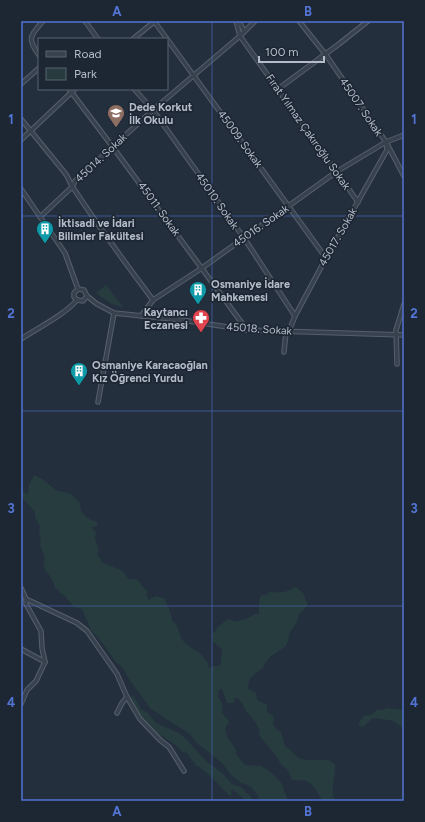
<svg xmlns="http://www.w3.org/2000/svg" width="425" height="822" viewBox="0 0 425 822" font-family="Figtree,sans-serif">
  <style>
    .green { fill: #263c3f }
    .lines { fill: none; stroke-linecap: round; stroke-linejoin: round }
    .minor-casing { stroke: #565f6c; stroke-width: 5.5 }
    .minor { stroke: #38414e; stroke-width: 3.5 }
    .grid { fill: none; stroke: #5274d3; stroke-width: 1; stroke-opacity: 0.55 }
    .labels { text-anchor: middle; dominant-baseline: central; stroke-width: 3.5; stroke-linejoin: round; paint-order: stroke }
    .poi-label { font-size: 11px; font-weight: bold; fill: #b4bcc9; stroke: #1d2633; text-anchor: start }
    .street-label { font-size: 11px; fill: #b4bcc9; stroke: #1d2633 }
    .neatline { fill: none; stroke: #5274d3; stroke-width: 1.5 }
    .grid-label { font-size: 13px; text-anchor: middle; font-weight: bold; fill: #5274d3 }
  </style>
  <rect width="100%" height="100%" fill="#242f3e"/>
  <g class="green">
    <path d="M106,285L124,308L110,303L96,293Z"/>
    <path d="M34,475L42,479L56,490L71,494L80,503L81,511L89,519L97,522V526L91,527L96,532L95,539L99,551L97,554L103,563L123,571L128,579C143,578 138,585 148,591L146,595L149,600L156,596L165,599C167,606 172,613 172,621C178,625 178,629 180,635C181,641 193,650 199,652C203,657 208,660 209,668H211L212,666H219L221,663L222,649L213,642L212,635L219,626L228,619L237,622C244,618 248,620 254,614H259V602L260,597L262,595H267L269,592C278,592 287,594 294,587L297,588L303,593L308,605L299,614L296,624L290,632L288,641L286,646L271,656L265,663L263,668L252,676L249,681L248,689L256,693L257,700L267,705V712L274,716L273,724L276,729L281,732L285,746L293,752L298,758L306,760H328L335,764C336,775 329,792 335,801H322C319,794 315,785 306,781C301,779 297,782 291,779L290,775L286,768L282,766L275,754L266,744L259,735L260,731L255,722L246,711L242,703L237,698H235L234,703H227L222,689L219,690L218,697L223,705L222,713L229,721V723L226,726L225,730L228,738L233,745L236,750V754L245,765L261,766L271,772L282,784L288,801H260L257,794L251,787L240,782L231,775L223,764L196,742L190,734L163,717L150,708L131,682L122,667L115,661L104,645L91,630L82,609L74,607L64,595L60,593L59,590L55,588C54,576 39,569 45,558L40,545L41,540L39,533L40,526L35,517V512L21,496V487L26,494H28L29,485Z"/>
    <path d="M133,695L141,709L148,713L156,723L179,733L186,739L206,761L222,773L232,784L241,787L250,796L253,801H244L243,798L232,789L231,791L232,794L230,796L206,772L196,765L187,753L183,752L177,746L162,736L154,732L140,715L131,697Z"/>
    <path d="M388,708L404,710V730C393,717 388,721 373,718L363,727L359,725V722L364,716L371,715L377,710H381Z"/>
  </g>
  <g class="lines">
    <defs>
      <g id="minor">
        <path d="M85,21L98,39"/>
        <path d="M154,21L326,258"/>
        <path d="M236,21L240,36L358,202"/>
        <path d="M239,21L244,31"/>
        <path d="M299,21L326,55L386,142L404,176"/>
        <path d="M133,39L155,21"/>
        <path d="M39,55C26,38 31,35 43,21"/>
        <path d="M21,84L39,68"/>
        <path d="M69,89L112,146L247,330"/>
        <path d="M134,89L153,110L244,238L295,316"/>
        <path d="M278,89L339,44L368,21"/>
        <path d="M21,119L65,173C69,178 70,184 74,189C99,227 126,264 153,300"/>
        <path d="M21,140L75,89"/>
        <path d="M21,189L65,253L78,289"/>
        <path d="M40,217L72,187L75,181L153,110L240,36L255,21"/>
        <path d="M78,289L84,290L87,296"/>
        <path d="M87,296L97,304L114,313L182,320L247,330L404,335"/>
        <path d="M77,300L74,297V293L78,289"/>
        <path d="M77,300L83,301L87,296"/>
        <path d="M141,316L153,300L202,268L336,172L386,142L404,135"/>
        <path d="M289,331L295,316L326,258L387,150L386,142"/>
        <path d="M21,339C39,327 63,316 77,300"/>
        <path d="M284,352L286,332"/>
        <path d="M397,364L396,330L404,304"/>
        <path d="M98,402L114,313"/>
        <path d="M21,588L26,599V604L41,631L42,648L45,662L36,681L27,690L21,704"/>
        <path d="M26,599L77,623L87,631L117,674L127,697L140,719L160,740L169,747L184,771"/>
        <path d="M21,649L45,662"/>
        <path d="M117,713L122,703L127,697"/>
      </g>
    </defs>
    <use href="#minor" class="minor-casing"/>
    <use href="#minor" class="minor"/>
  </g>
  <path class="grid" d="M212,21V801M21,216H404M21,411H404M21,606H404"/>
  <defs>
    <symbol id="school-pin" viewBox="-11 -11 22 30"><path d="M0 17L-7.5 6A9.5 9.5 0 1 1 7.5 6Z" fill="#8d6e63" stroke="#1d2633"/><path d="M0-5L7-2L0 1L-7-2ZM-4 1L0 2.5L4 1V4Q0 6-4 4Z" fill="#fff"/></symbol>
    <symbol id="building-pin" viewBox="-11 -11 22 30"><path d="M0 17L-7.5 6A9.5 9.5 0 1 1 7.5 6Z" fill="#0f9aa8" stroke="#1d2633"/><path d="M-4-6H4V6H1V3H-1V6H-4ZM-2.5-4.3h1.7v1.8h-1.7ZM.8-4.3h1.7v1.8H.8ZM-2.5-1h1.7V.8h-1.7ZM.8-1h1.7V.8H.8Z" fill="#fff"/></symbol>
    <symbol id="pharmacy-pin" viewBox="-11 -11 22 30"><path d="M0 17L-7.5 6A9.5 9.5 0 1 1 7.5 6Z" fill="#e0444e" stroke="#1d2633"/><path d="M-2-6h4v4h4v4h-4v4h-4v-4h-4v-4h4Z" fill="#fff"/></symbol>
  </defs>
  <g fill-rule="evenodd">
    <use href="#school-pin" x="106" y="103" width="20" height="27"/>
    <use href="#building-pin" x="35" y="219" width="20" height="27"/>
    <use href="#building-pin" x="188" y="280" width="20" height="27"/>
    <use href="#pharmacy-pin" x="191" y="308" width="20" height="27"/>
    <use href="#building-pin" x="69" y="361" width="20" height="27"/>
  </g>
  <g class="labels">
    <g class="poi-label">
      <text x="129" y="107">Dede Korkut<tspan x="129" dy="13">İlk Okulu</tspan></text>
      <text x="58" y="223">İktisadi ve İdari<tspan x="58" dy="13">Bilimler Fakültesi</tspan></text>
      <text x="211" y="284">Osmaniye İdare<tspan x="211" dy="13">Mahkemesi</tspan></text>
      <text x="188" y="312" text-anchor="end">Kaytancı<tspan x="188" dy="13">Eczanesi</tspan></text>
      <text x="92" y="365">Osmaniye Karacaoğlan<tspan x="92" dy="13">Kız Öğrenci Yurdu</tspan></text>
    </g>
    <g class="street-label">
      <text transform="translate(361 107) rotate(56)">45007. Sokak</text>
      <text transform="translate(308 132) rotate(55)">Fırat Yılmaz Çakıroğlu Sokak</text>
      <text transform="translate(240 139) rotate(54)">45009. Sokak</text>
      <text transform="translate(101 158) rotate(-43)">45014. Sokak</text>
      <text transform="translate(217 201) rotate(55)">45010. Sokak</text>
      <text transform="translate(159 209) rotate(54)">45011. Sokak</text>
      <text transform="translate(261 226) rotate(-35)">45016. Sokak</text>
      <text transform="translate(338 237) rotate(-60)">45017. Sokak</text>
      <text transform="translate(259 329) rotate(4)">45018. Sokak</text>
    </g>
  </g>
  <rect width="425" height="822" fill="none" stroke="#1d2633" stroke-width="44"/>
  <rect x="38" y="38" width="130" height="52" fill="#1d2633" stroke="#59626f"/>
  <rect x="46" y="51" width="20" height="6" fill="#38414e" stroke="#59626f"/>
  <text x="74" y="58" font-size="12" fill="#b4bcc9">Road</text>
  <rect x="46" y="68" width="20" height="12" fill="#263c3f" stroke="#59626f"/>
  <text x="74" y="78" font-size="12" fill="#b4bcc9">Park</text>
  <path d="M259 56v6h65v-6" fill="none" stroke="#b4bcc9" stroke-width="2"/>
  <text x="265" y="56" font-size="12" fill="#b4bcc9" stroke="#1d2633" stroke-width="3" paint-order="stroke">100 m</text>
  <rect x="22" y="22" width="381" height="778" class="neatline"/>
  <g class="grid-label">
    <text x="117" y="16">A</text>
    <text x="308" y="16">B</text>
    <text x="11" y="124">1</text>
    <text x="414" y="124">1</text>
    <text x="11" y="318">2</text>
    <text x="414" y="318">2</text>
    <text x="11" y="513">3</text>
    <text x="414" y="513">3</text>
    <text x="11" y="707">4</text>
    <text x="414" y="707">4</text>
    <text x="117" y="816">A</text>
    <text x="308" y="816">B</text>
  </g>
</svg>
